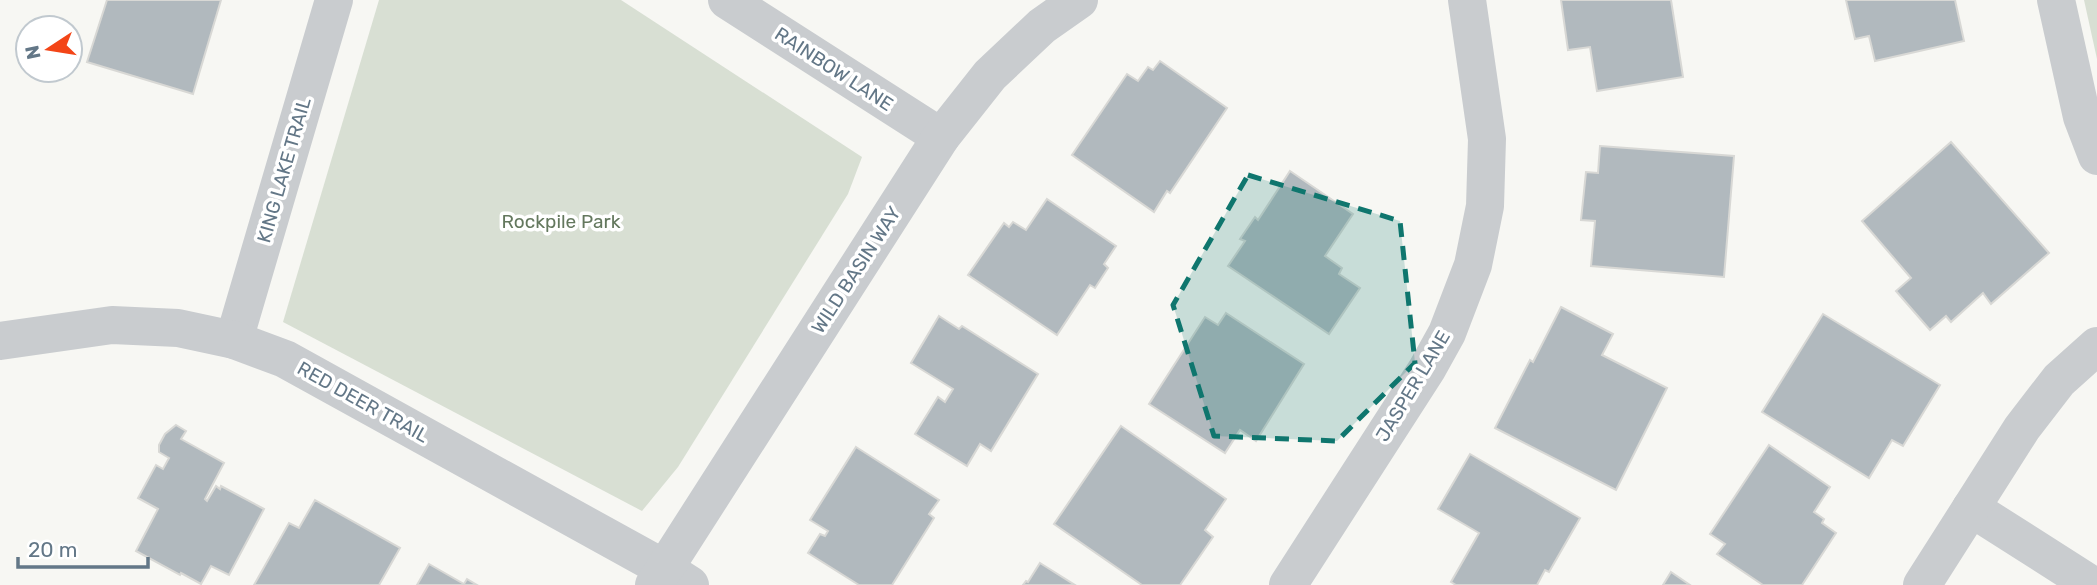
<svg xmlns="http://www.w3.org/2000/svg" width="2097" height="585" viewBox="0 0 2097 585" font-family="Rubik,sans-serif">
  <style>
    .green { fill: #d8dfd3 }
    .building { fill: #b1b9be; stroke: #d8d8d5; stroke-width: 2 }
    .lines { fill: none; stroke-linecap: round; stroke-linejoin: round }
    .street { stroke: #c9cccf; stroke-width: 38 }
    .marked { fill: #0f766e; fill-opacity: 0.2; stroke: #0f766e; stroke-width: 5; stroke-dasharray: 14 9; stroke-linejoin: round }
    .labels { text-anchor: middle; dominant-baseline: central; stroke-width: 7; stroke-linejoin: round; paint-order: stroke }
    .street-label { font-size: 19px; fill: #637787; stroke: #fff }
    .park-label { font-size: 19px; fill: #64785e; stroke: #fff }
  </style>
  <rect width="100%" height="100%" fill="#f7f7f3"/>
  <g class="green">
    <path d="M379,0H621L862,157L848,194L678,467L642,511L283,322Z"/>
    <path d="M2084,0H2097V59Z"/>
  </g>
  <g class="building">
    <path d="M107,0H221L193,94L87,62Z"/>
    <path d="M1561,0H1671L1683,77L1597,91L1590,47L1568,50Z"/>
    <path d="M1846,0H1955L1964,41L1875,61L1869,36L1855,39Z"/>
    <path d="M1160,61L1227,108L1170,193L1167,191L1154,212L1072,155L1127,74L1138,81L1148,67L1153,70Z"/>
    <path d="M1951,142L2049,253L1991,304L1983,293L1951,322L1946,316L1930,330L1896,291L1911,278L1862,221Z"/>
    <path d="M1600,146L1734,156L1724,277L1591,266L1595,221L1581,220L1586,172L1598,173Z"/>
    <path d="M1290,171L1353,214L1325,256L1342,268L1339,274L1360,288L1329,334L1228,266L1245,241L1240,239L1255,217L1258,220Z"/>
    <path d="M1047,199L1116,246L1104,264L1108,268L1095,288L1090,285L1057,335L968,275L1004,223L1009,227L1013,222L1026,230Z"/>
    <path d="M1561,307L1613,334L1602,355L1667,388L1616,490L1495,428L1530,360L1533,362Z"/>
    <path d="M1226,313L1304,364L1256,441L1240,430L1225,453L1149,404L1205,317L1218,325Z"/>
    <path d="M1823,314L1940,385L1903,446L1892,440L1869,478L1762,412Z"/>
    <path d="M939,316L959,329L962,326L1038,374L991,451L980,444L967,466L915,434L938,397L945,402L953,389L911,363Z"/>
    <path d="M176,425L186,431L181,439L224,463L205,499L207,501L216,486L220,489L221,486L264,509L229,575L211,566L201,584L181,573L180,575L136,551L158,509L138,498L156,465L163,469L169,458L159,452V445L165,434Z"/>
    <path d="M1121,426L1226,499L1205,530L1213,537L1180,585H1142L1054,524Z"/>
    <path d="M1769,445L1830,487L1814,512L1824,519L1822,523L1836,533L1802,585H1763L1717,554L1725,544L1710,534Z"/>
    <path d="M856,447L939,500L929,514L934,518L892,585H859L808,553L820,534L825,536L828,531L810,520Z"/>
    <path d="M1470,454L1580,518L1549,572L1545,570L1537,585H1456L1451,582L1479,533L1438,509Z"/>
    <path d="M315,500L400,548L379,585H254L289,523L299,528Z"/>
    <path d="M1040,563L1075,585H1023L1026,581L1028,582Z"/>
    <path d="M429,564L464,584L467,579L477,585H417Z"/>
    <path d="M1671,572L1690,585H1663Z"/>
  </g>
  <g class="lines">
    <g class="street">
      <path d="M727,0L941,137"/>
      <path d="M2056,0L2082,117L2097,156"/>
      <path d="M234,340L334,0"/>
      <path d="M0,341L112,325L178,328L234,340L285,359L665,569L690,585"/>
      <path d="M1971,508L2092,585"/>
      <path d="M654,585L941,137L990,75L1042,26L1079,0"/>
      <path d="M1288,585L1427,369L1447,333L1473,265L1485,206L1487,139L1467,0"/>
      <path d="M1922,585L2022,428L2059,380L2097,346"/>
    </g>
  </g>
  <path class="marked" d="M1248,175L1400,221L1415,363L1337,441L1214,436L1173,305Z"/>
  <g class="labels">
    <g class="street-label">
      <text transform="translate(834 69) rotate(33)">RAINBOW LANE</text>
      <text transform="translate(284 170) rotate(-74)">KING LAKE TRAIL</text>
      <text transform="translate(856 270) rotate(-57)">WILD BASIN WAY</text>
      <text transform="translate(1413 386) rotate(-59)">JASPER LANE</text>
      <text transform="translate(363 402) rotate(29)">RED DEER TRAIL</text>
    </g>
    <g class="park-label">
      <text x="561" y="221">Rockpile Park</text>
    </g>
  </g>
  <g transform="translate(49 49) rotate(258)"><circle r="33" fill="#ffffff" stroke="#c1c9cf" stroke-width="2"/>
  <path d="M0-5L12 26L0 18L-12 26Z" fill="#f34517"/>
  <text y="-10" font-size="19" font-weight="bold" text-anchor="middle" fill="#637787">N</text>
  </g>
  <path d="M18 557v10h130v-10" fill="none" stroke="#637787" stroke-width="3.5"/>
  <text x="28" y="557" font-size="21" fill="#637787" stroke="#ffffff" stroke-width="5" paint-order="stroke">20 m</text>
</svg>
